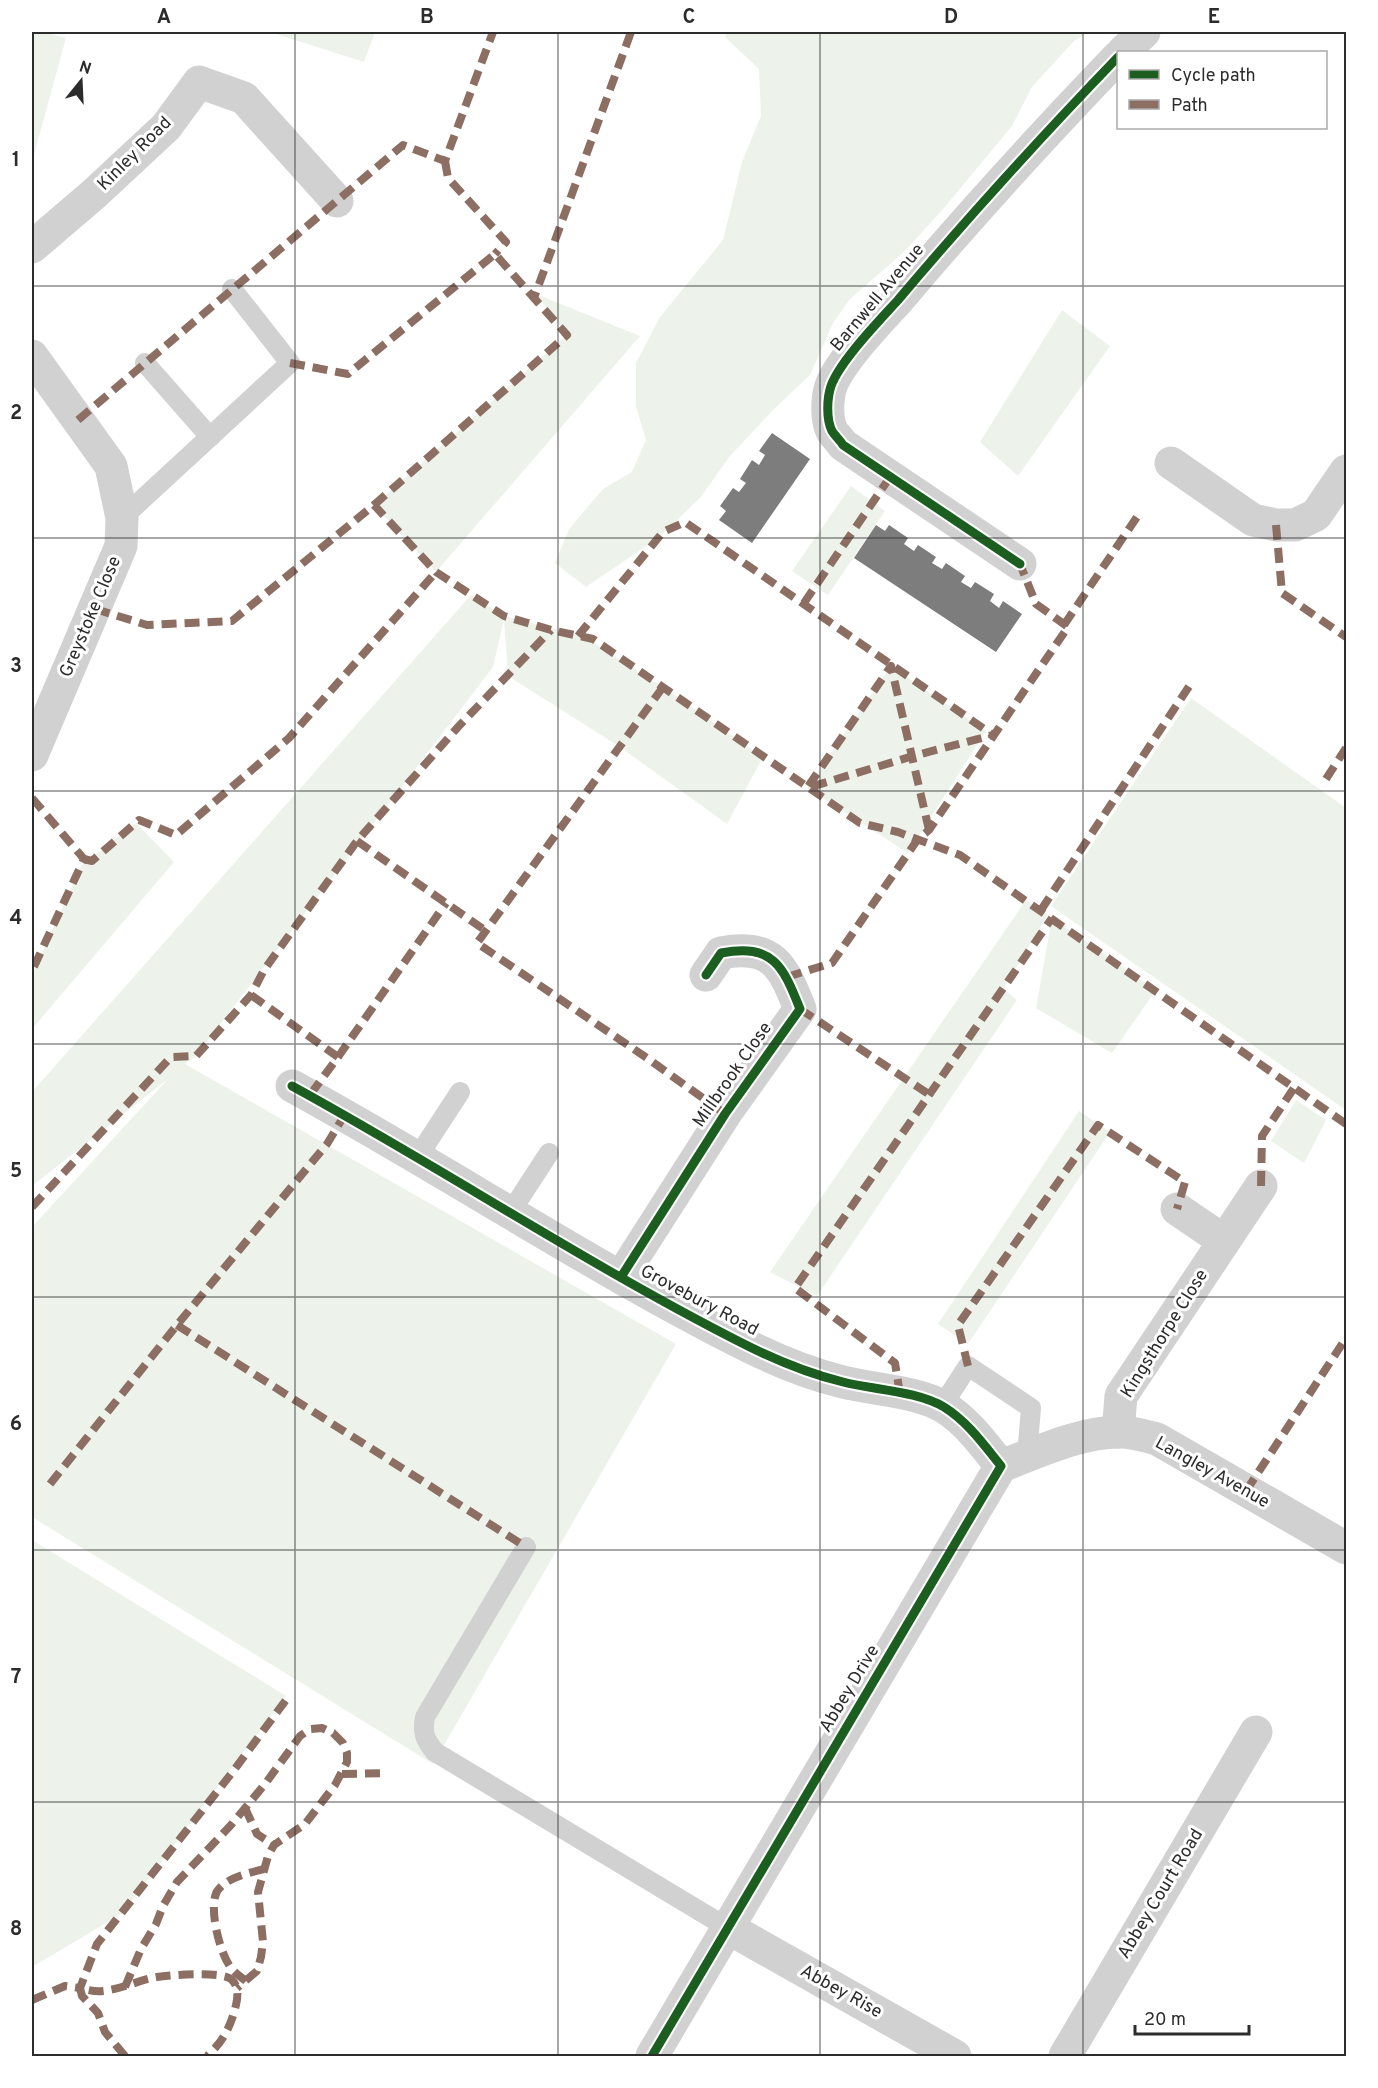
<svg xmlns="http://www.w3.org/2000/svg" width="1378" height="2088" viewBox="0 0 1378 2088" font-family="Overpass,sans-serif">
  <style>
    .green { fill: #edf3eb }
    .building { fill: #7d7d7d }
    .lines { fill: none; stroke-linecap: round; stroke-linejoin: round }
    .lane { stroke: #d1d1d1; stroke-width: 20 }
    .street { stroke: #d1d1d1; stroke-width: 33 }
    .quiet { stroke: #8d6e63; stroke-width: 8; stroke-dasharray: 15 8; stroke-linecap: butt }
    .cycleway-casing { stroke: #fff; stroke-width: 13 }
    .cycleway { stroke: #1b5e20; stroke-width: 9 }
    .grid { fill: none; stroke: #2c2c2c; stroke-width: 1.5; stroke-opacity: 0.55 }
    .labels { text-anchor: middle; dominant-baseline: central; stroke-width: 6; stroke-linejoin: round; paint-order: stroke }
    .street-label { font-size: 18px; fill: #2c2c2c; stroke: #fff }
    .neatline { fill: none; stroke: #2c2c2c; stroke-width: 2 }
    .grid-label { font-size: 20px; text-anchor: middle; font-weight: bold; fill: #2c2c2c }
  </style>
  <rect width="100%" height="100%" fill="#fff"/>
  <g class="green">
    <path d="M32,32H44L66,38L32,162Z"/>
    <path d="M270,32H375L364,62Z"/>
    <path d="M727,32H1089L1074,41L1032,87L1012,126L944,208L905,251L850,299L833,323L810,375L773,410L730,456L700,498L658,538L586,587L555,563L569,529L603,489L632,472L646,440L636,407V363L660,317L723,240L742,162L761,116L759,69L725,37Z"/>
    <path d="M536,294L640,336L436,572L374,505L567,335Z"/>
    <path d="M1062,310L1110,346L1018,476L980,442Z"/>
    <path d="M851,486L885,511L828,595L792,571Z"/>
    <path d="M471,595L504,616L585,637L663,687L763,757L727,824L620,747L508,676L504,619L493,667L196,1056L185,1064L676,1344L433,1764L32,1517V1227L168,1079L32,1186V1092Z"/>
    <path d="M891,666L986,731L908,853L807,788Z"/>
    <path d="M1191,698L1346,808V1110L1051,906Z"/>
    <path d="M136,823L174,862L32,1029V975L81,866Z"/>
    <path d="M1026,900L1048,915L1003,989L1017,1000L817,1296L770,1272Z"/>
    <path d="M1052,918L1156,990L1112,1053L1036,1008Z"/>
    <path d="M1296,1100L1326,1120L1304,1163L1271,1141Z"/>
    <path d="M1079,1111L1110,1132L968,1344L938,1324Z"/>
    <path d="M32,1540L286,1696L123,1913L32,1967Z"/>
  </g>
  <g class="building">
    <path d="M772,433L810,459L752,543L719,520L726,511L720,506L733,488L739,492L746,483L740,479L752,460L759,465L765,455L759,451Z"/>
    <path d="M876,525L885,531L889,525L908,538L904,544L914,551L918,545L936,557L932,563L942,569L946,563L965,576L961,582L971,588L975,582L994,594L990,601L999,608L1003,601L1022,614L996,652L854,558Z"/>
  </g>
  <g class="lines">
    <g class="lane">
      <path d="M145,363L210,437"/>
      <path d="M122,518L290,363L232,289"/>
      <path d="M417,1158L460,1092"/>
      <path d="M510,1213L549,1153"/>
      <path d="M942,1406L968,1366L1031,1408L1027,1456"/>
      <path d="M526,1547L425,1717C422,1733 425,1740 435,1752L728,1928"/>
    </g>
    <g class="street">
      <path d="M1123,52L1144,32"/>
      <path d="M32,247L94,194L166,127L199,82L244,98L337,201"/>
      <path d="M32,356L111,466L122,518L121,546L32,755"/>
      <path d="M1171,463L1253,520L1276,525H1295L1316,515L1346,471"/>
      <path d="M1020,564L843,445C840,440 835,436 832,431C826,419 827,398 831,386C840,361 879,321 898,300C969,216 1042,136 1118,57"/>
      <path d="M292,1086C442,1168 585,1263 738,1341C771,1358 806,1373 843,1382C875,1390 917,1391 944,1407C968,1422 984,1445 1001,1466"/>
      <path d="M1177,1209L1224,1241"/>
      <path d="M621,1277L725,1114L800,1009C783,966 773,943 721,953L706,975"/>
      <path d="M1118,1432L1121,1396L1261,1186"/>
      <path d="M1001,1466C1036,1453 1082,1431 1121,1432C1133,1432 1145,1436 1157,1439L1346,1548"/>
      <path d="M728,1928L955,2056"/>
      <path d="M652,2056L1001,1466"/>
      <path d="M1065,2056L1256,1732"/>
    </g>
    <g class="quiet">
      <path d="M445,161L448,178L506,242L495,254"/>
      <path d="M290,363L348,374L495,254L534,298L631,32"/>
      <path d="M78,420L403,145L445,161L493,32"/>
      <path d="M374,505L567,335L534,298"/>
      <path d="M1276,525L1282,593L1346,637"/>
      <path d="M804,603L890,477"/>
      <path d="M95,609L147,625L232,621L374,505L436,572L504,616L551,630L593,639L860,823L898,832L960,855L1346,1124"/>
      <path d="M1064,625L1141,511"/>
      <path d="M578,636L663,532L685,522L993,735"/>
      <path d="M663,687L477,943L647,1058L725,1114"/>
      <path d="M1326,779L1346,748"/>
      <path d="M32,798L84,859L32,971"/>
      <path d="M929,830L891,666L807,788L913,756L993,735"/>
      <path d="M357,841L486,931"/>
      <path d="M84,859L92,861L139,820L176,835L289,738L436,572"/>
      <path d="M1041,910L1190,685"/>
      <path d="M787,977L832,963L918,839L929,830L1068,627L1036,604L1020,564"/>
      <path d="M251,995L338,1057L310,1095"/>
      <path d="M800,1009L930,1095"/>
      <path d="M338,1057L446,903"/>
      <path d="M1261,1186L1262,1136L1294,1088"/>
      <path d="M32,1207L171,1057L196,1056L251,995L264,970L357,841L458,727L551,630"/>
      <path d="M177,1325L526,1547"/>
      <path d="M968,1366L958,1325L1098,1125L1185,1182L1177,1209"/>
      <path d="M900,1394L895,1363L795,1288L1052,918"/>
      <path d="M50,1484L177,1325L327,1144L344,1116"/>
      <path d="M1246,1491L1346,1338"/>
      <path d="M342,1774L387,1773"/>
      <path d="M245,1808L257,1834L274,1845"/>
      <path d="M246,1981C241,1977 236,1974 232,1969C220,1956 207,1904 218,1890C228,1877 249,1873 264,1869"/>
      <path d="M125,1987L141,1949L156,1924L163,1906L177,1882L231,1825L265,1784L300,1736L310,1729L322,1728L333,1733L343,1743L347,1753V1762L335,1785L305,1824L274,1845L268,1856L258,1892L263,1942L261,1957L257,1971L237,1988"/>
      <path d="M32,2000L65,1986L80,1988L97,1944L231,1774L289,1696"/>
      <path d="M125,2056L105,2032L98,2013L82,1996L80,1988C88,1990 96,1992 103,1991C122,1989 139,1980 157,1977C171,1975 220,1971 231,1979C239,1986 238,1996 236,2005C231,2026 223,2042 207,2056"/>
    </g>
    <defs>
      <g id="cycleway">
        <path d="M1020,564L843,445C840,440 835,436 832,431C826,419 827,398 831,386C840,361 879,321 898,300C969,216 1042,136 1118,57"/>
        <path d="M292,1086C442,1168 585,1263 738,1341C771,1358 806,1373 843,1382C875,1390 917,1391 944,1407C968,1422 984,1445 1001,1466L652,2056"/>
        <path d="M621,1277L725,1114L800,1009C783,966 773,943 721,953L706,975"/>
      </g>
    </defs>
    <use href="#cycleway" class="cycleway-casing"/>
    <use href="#cycleway" class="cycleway"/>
  </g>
  <path class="grid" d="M295,32V2056M558,32V2056M820,32V2056M1083,32V2056M32,286H1346M32,538H1346M32,791H1346M32,1044H1346M32,1297H1346M32,1550H1346M32,1802H1346"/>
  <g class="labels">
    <g class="street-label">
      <text transform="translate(135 154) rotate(-45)">Kinley Road</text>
      <text transform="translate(878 298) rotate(-50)">Barnwell Avenue</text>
      <text transform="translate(91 617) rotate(-67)">Greystoke Close</text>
      <text transform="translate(733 1075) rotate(-55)">Millbrook Close</text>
      <text transform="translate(699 1301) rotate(28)">Grovebury Road</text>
      <text transform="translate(1165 1334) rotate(-58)">Kingsthorpe Close</text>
      <text transform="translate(1212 1473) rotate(29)">Langley Avenue</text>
      <text transform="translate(850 1689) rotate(-59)">Abbey Drive</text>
      <text transform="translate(1161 1894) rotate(-59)">Abbey Court Road</text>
      <text transform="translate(841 1992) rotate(29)">Abbey Rise</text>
    </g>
  </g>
  <rect width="1378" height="2088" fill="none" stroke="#ffffff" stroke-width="66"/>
  <rect x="1117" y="51" width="210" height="78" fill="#ffffff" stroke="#ababab" stroke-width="1.5"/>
  <rect x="1129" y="70" width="30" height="9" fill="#1b5e20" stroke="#ababab" stroke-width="1.5"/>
  <text x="1171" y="81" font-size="18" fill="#2c2c2c">Cycle path</text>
  <rect x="1129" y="100" width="30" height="9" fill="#8d6e63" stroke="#ababab" stroke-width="1.5"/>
  <text x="1171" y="111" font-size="18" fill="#2c2c2c">Path</text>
  <g transform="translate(81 81) rotate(18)" stroke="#ffffff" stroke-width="4.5" paint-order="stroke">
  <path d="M0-4.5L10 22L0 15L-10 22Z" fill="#2c2c2c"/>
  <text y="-9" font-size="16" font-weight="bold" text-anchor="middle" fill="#2c2c2c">N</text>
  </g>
  <path d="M1135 2025v9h114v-9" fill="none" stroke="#2c2c2c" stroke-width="3"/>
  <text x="1144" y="2025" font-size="18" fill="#2c2c2c" stroke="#ffffff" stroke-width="4.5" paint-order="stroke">20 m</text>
  <rect x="33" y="33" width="1312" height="2022" class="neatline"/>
  <g class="grid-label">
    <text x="164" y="23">A</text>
    <text x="427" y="23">B</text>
    <text x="689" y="23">C</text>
    <text x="951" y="23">D</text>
    <text x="1214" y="23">E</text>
    <text x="16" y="166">1</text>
    <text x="16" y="419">2</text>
    <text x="16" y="672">3</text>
    <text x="16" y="924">4</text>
    <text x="16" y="1177">5</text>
    <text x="16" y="1430">6</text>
    <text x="16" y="1683">7</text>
    <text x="16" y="1935">8</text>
  </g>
</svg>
